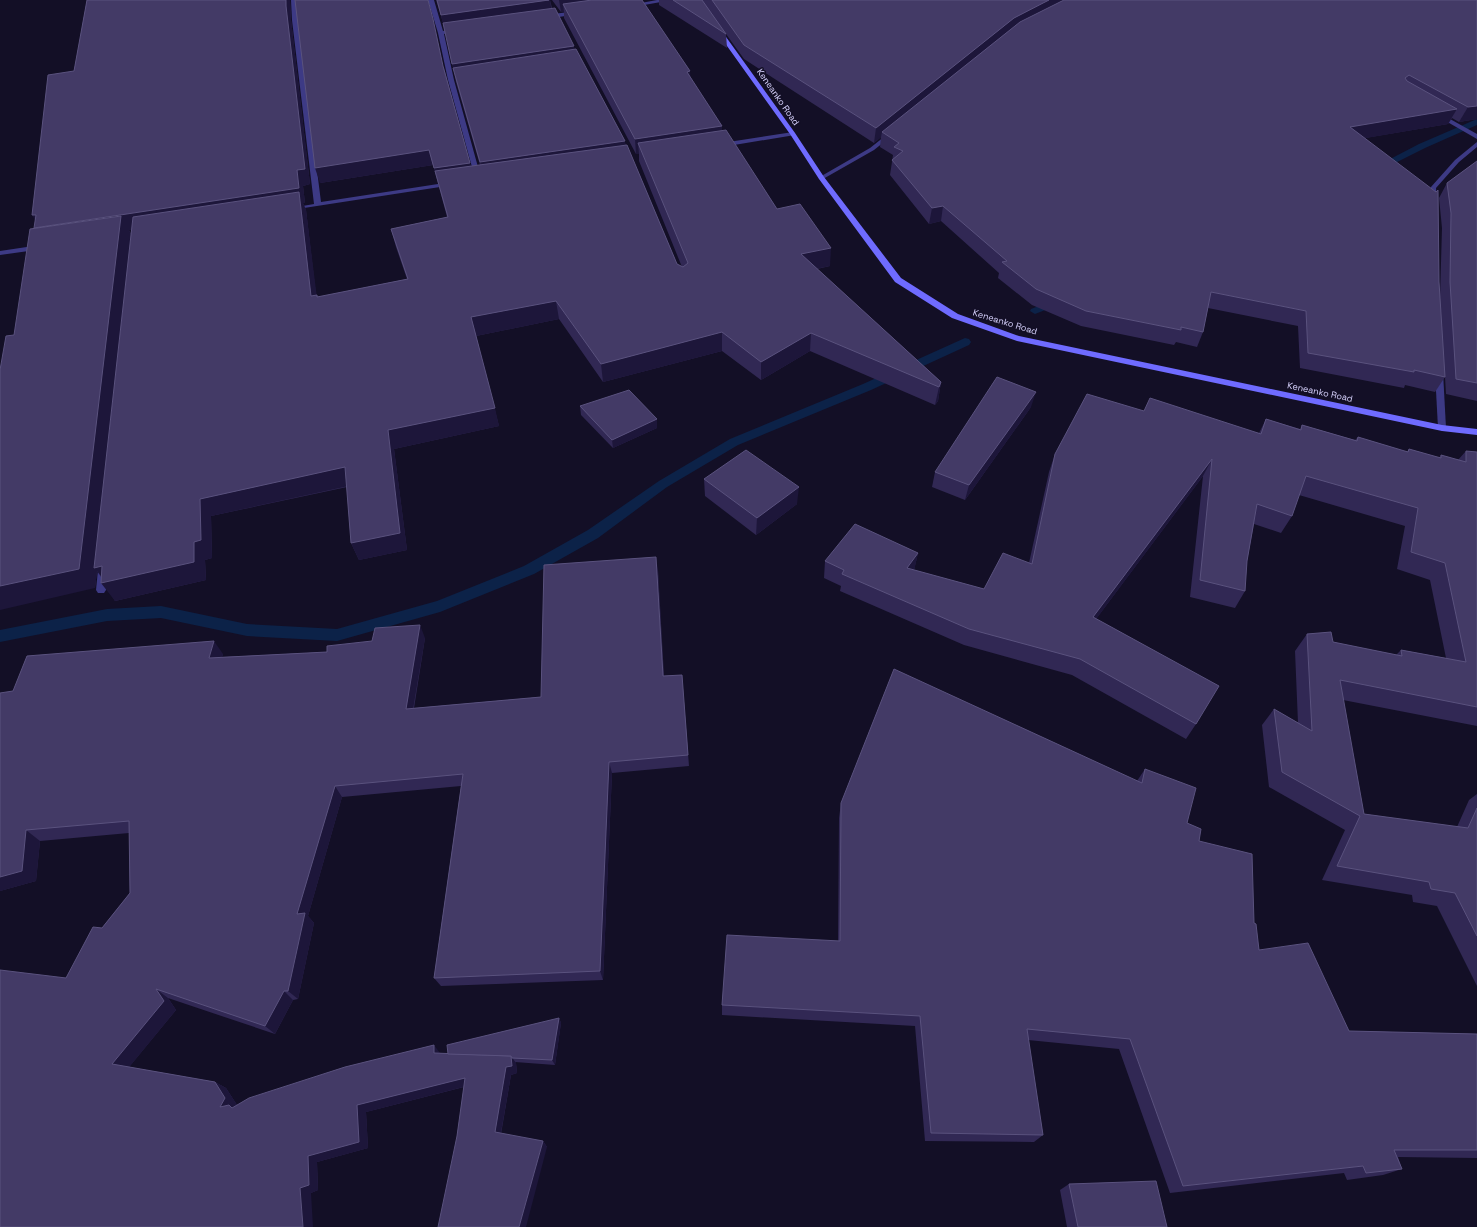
<svg xmlns="http://www.w3.org/2000/svg" width="1477" height="1227" viewBox="0 0 1477 1227" font-family="'Space Grotesk',sans-serif">
  <style>
    .lines { fill: none; stroke-linecap: round; stroke-linejoin: round }
    .stream { fill: #0c2248; fill-rule: evenodd }
    .street { fill: #3d3a85; fill-rule: evenodd }
    .secondary { fill: #6f6bff; fill-rule: evenodd }
    .wall { fill: #312854; fill-rule: evenodd }
    .shaded-wall { fill: #1d163a }
    .building { fill: #433a66; stroke: #5a527e }
    .labels { text-anchor: middle; dominant-baseline: central; stroke-width: 3; stroke-linejoin: round; paint-order: stroke }
    .far-street-label { font-size: 9px; fill: #d9d4ff; stroke: #130f26 }
  </style>
  <rect width="100%" height="100%" fill="#130f26"/>
  <g class="lines">
    <g class="stream">
      <path d="M1477,119V125L1425,148L1381,170H1375L1373,168L1419,144Z"/>
      <path d="M1059,298L1063,299L1064,301L1063,303L1035,314L1030,311L1031,309Z"/>
      <path d="M965,338L969,339L971,342L969,345L871,390L738,445L667,487L598,538L534,574L440,612L337,641L247,636L161,618L107,621L0,642V630L107,609L161,606L247,624L337,629L437,601L524,566L588,530L659,481L730,439L863,384Z"/>
    </g>
    <g class="street">
      <path d="M291,0H297L298,20L321,202L451,182L453,183V185L291,210V208L314,204L292,20Z"/>
      <path d="M428,0H434L443,31L458,28L461,30L444,34L454,80L481,178L480,179L475,178L448,80L438,33Z"/>
      <path d="M657,0H672L633,7L630,5Z"/>
      <path d="M577,11L579,12V14L545,19L542,17L545,15Z"/>
      <path d="M1437,114H1441L1477,134V139L1437,116Z"/>
      <path d="M793,132L795,133V135L722,147L719,145L722,143Z"/>
      <path d="M889,133L894,134L874,150L823,179L818,178L870,148Z"/>
      <path d="M1477,142V147L1459,162L1436,188L1437,204L1431,205V187L1455,160Z"/>
      <path d="M40,245L44,247L43,249L0,255V251Z"/>
      <path d="M1439,369L1443,372L1446,428L1442,431L1438,428L1435,372Z"/>
      <path d="M103,566L106,567L108,570L106,590L104,593H98L96,590L98,570L100,567Z"/>
    </g>
    <path class="secondary" d="M717,30H721L795,133L824,177L901,278L958,314L1019,336L1442,425L1477,429V435L1442,431L1017,341L952,318L895,282L819,179L790,134L717,32Z"/>
  </g>
  <g class="wall">
    <path d="M87,0H290L291,20L310,184L303,186L305,203H303L306,210L316,295H317L318,297L407,279L396,247L391,229L447,217L433,165L320,183L444,68L471,167L480,165L456,82L445,29L436,0H550L552,8L575,50L626,145L677,264L682,267L639,161V154H636L564,18V12H561L552,0H642L690,78L722,126V131L777,209L830,266L817,269L941,382L938,401L935,405L810,351L761,380L722,351L603,382L559,319L476,336L499,426L394,449L407,550L359,560L351,543L347,487L211,516L212,558L205,560L206,580L115,601L101,577L97,571L95,588L14,335L35,229L74,71ZM132,229L131,234L129,230Z"/>
    <path d="M659,0H1477V119L1459,122L1452,118L1448,124L1365,138L1439,282L1443,338L1440,297L1442,228L1439,198L1447,183L1477,161V401L1446,394L1445,377L1435,392L1405,385L1404,388L1300,368L1298,326L1208,308L1203,332L1197,347L1176,342L1174,345L1081,326L1032,305L998,278L999,273L941,221L929,224L890,175L893,155L880,147L881,137L874,143L744,59L726,34L727,48L659,5Z"/>
    <path d="M580,406L657,419V428L613,448L581,415Z"/>
    <path d="M1031,407L965,500L932,487L935,472Z"/>
    <path d="M1144,411L1259,433L1266,419L1300,429L1302,425L1355,440L1358,437L1407,452L1409,449L1439,458L1441,455L1458,460L1466,451L1477,452V726L1343,700L1364,814L1457,827L1469,800L1477,794V986L1437,906L1413,902L1412,895L1322,880L1345,830L1269,787L1262,725L1274,709L1298,723L1295,651L1307,634L1333,642L1396,655L1401,650L1446,658L1430,580L1397,569L1405,526L1299,495L1292,516L1281,533L1254,524L1247,561L1245,591L1235,608L1190,597L1203,476L1096,619L1196,724L1186,739L1072,675L964,645L840,591L841,586L824,578L825,561L918,553L914,570L984,589L1029,563L1049,472L1055,454Z"/>
    <path d="M704,479L797,504L756,535L705,496Z"/>
    <path d="M658,570L664,676L682,675L689,766L612,773L603,980L441,986L434,978L461,786L342,797L308,916L314,923L298,999L293,1000L275,1034L168,998L176,1010L129,1067L215,1082L226,1088L237,1105L236,1106L440,1053L448,1054L559,1018L561,1023L555,1065L515,1062L516,1063L517,1073L511,1075L501,1134L543,1141L547,1147L457,1136L464,1087L366,1112L368,1148L317,1162L318,1190L311,1193L0,1227L66,978L102,928L130,893L129,833L40,841L36,881L0,891L13,691L223,654L222,657L327,652L425,638L414,708L541,697Z"/>
    <path d="M1145,769L1187,823L1254,923L1259,950L1349,1031L1477,1034V1158L1398,1157L1402,1169L1383,1175L1347,1180L1344,1173L1170,1193L1119,1049L1028,1040L1043,1135L1034,1142L925,1141L915,1026L722,1015V1005L838,941L839,818L841,803L1137,781Z"/>
    <path d="M1069,1184L1167,1227H1067L1060,1190Z"/>
  </g>
  <g class="shaded-wall">
    <path d="M286,0H290L291,20L310,184L303,186L305,203H303L306,210L319,314L311,296L301,204L129,230L132,237L194,542L200,499L345,467L353,485L211,516L212,558L205,560L206,580L115,601L101,583L106,582L97,571L95,588L0,610V586L43,243L34,228L39,227L32,215L297,170Z"/>
    <path d="M550,0L552,14L444,29L441,15Z"/>
    <path d="M559,0H635L563,4L564,12H561Z"/>
    <path d="M1049,0H1079L882,132L881,137L874,143L876,128L1014,18Z"/>
    <path d="M574,46L576,58L455,76L452,64Z"/>
    <path d="M690,71L691,86L687,72Z"/>
    <path d="M1477,106V119L1459,122L1468,107Z"/>
    <path d="M1457,109L1448,124L1343,142L1350,127Z"/>
    <path d="M722,126V141L638,143L639,154H636L635,139Z"/>
    <path d="M625,141L627,156L483,176L480,162Z"/>
    <path d="M429,150L433,165L320,183L315,168Z"/>
    <path d="M470,163L473,178L435,171L438,183L434,168Z"/>
    <path d="M943,206L941,221L929,224L932,208Z"/>
    <path d="M831,248L830,266L800,272L801,254Z"/>
    <path d="M556,301L559,319L476,336L471,317Z"/>
    <path d="M722,332V351L603,382L601,364Z"/>
    <path d="M811,333L810,351L761,380V362Z"/>
    <path d="M941,382L938,401L935,405L939,387Z"/>
    <path d="M1036,392L1031,407L965,500L969,485Z"/>
    <path d="M495,408L499,426L394,449L407,550L359,560L351,543L388,430Z"/>
    <path d="M657,419V428L613,448L612,440Z"/>
    <path d="M1212,459L1203,476L1085,634L1093,617Z"/>
    <path d="M799,487L797,504L756,535L757,518Z"/>
    <path d="M918,553L914,571L907,568Z"/>
    <path d="M656,557L658,570L664,689L663,676Z"/>
    <path d="M420,625L425,638L411,721L406,709Z"/>
    <path d="M214,641L223,654L218,670L209,658Z"/>
    <path d="M609,762L612,773L603,980L600,971Z"/>
    <path d="M335,786L342,797L308,916L314,923L298,999L288,991L297,914Z"/>
    <path d="M26,830L40,841L36,881L0,891V877Z"/>
    <path d="M156,989L168,998L176,1010L126,1071L112,1064Z"/>
    <path d="M284,991L293,1000L275,1034L265,1026Z"/>
    <path d="M559,1018L561,1023L555,1065L552,1060Z"/>
    <path d="M434,1045L440,1053L441,1060L434,1053Z"/>
    <path d="M511,1056L516,1063L517,1073L511,1075L500,1138L495,1132L506,1067Z"/>
    <path d="M465,1078L471,1085L366,1112L368,1148L317,1162L318,1190L311,1193L313,1227H303L300,1188L308,1156L357,1105Z"/>
    <path d="M215,1082L226,1088L237,1105L235,1108L241,1111L220,1107Z"/>
    <path d="M543,1141L547,1147L526,1227H519Z"/>
  </g>
  <g class="building">
    <path d="M87,0H286V6L305,169L297,170L299,188L34,228L36,215H32L48,75L74,71Z"/>
    <path d="M295,0H428L433,19L443,66L470,163L434,168L429,150L315,168Z"/>
    <path d="M437,0H549L441,15Z"/>
    <path d="M592,0H642L690,71L687,72L722,126L635,139L563,4Z"/>
    <path d="M673,0H702L726,34Z"/>
    <path d="M712,0H1049L1014,18L876,128L744,45Z"/>
    <path d="M1064,0H1477V106L1468,107L1409,75L1405,78L1407,81L1457,109L1350,127L1436,192L1438,190L1439,282L1445,377L1414,370V372L1308,353L1306,311L1211,292L1203,332L1181,327V330L1086,311L1036,289L1002,262L1007,261L943,206L932,208L892,160L903,151L894,147L899,143L882,132L1020,22Z"/>
    <path d="M555,8L574,46L452,64L443,23Z"/>
    <path d="M576,49L625,141L480,162L453,68Z"/>
    <path d="M726,130L777,209L800,204L831,248L801,254L941,382L939,387L811,333L761,362L722,332L601,364L556,301L471,317L495,408L388,430L400,533L351,543L345,467L200,499L201,540L194,542V562L101,583L102,566L94,568L133,217L299,192L311,296L317,295V297L408,279L391,229L448,217L435,171L627,145L677,264L683,267L688,263L638,143Z"/>
    <path d="M1477,161V383L1456,379L1450,282L1451,213L1447,183Z"/>
    <path d="M121,216L79,569L0,586V370L6,336L14,335L30,229Z"/>
    <path d="M997,377L1036,392L969,485L935,472Z"/>
    <path d="M629,390L657,419L612,440L580,406Z"/>
    <path d="M1087,394L1144,411L1150,398L1261,434L1266,419L1301,430L1302,425L1357,441L1358,437L1408,452L1409,449L1441,458V455L1466,462V451L1477,452V707L1340,680L1364,814L1468,828L1477,808V936L1455,893L1431,889L1429,882L1337,866L1360,816L1282,772L1274,709L1312,731L1307,634L1331,632L1333,642L1402,656L1401,650L1466,662L1445,563L1411,552L1418,508L1306,476L1292,516L1257,504L1247,561L1245,591L1200,580L1212,459L1093,617L1219,686L1196,724L1080,659L969,629L842,574L844,570L825,561L855,524L918,553L907,568L984,589L1003,553L1032,564L1055,454Z"/>
    <path d="M746,450L799,487L757,518L704,479Z"/>
    <path d="M656,557L663,676L682,675L688,755L609,762L600,971L434,978L463,774L335,786L297,914L305,913L288,991H284L265,1026L156,989L164,1001L112,1064L215,1082L225,1098L220,1107L229,1105L232,1108L249,1098L345,1067L434,1045V1053L511,1056L512,1066L506,1067L495,1132L543,1141L519,1227H438L457,1136L465,1078L357,1105L359,1142L308,1156L309,1185L300,1188L303,1227H0V970L66,978L93,927L102,928L130,893L129,821L26,830L22,871L0,877V693L13,691L27,656L214,641L209,658L327,652V646L372,641L375,628L420,625L406,709L541,697L544,565Z"/>
    <path d="M894,669L1142,783L1145,769L1196,788L1187,823L1201,829L1199,841L1252,854L1254,923L1256,924L1259,950L1308,943L1349,1031L1477,1034V1150H1394L1402,1169L1366,1173L1363,1166L1183,1186L1130,1039L1027,1029L1043,1135L931,1133L920,1016L722,1005L727,935L840,941L841,803Z"/>
    <path d="M559,1018L552,1060L512,1058L511,1056L448,1054L447,1045Z"/>
    <path d="M1156,1181L1167,1227H1078L1069,1184Z"/>
  </g>
  <g class="labels">
    <g class="far-street-label">
      <text transform="translate(778 97) rotate(55)">Keneanko Road</text>
      <text transform="translate(1005 322) rotate(17)">Keneanko Road</text>
      <text transform="translate(1320 392) rotate(12)">Keneanko Road</text>
    </g>
  </g>
</svg>
